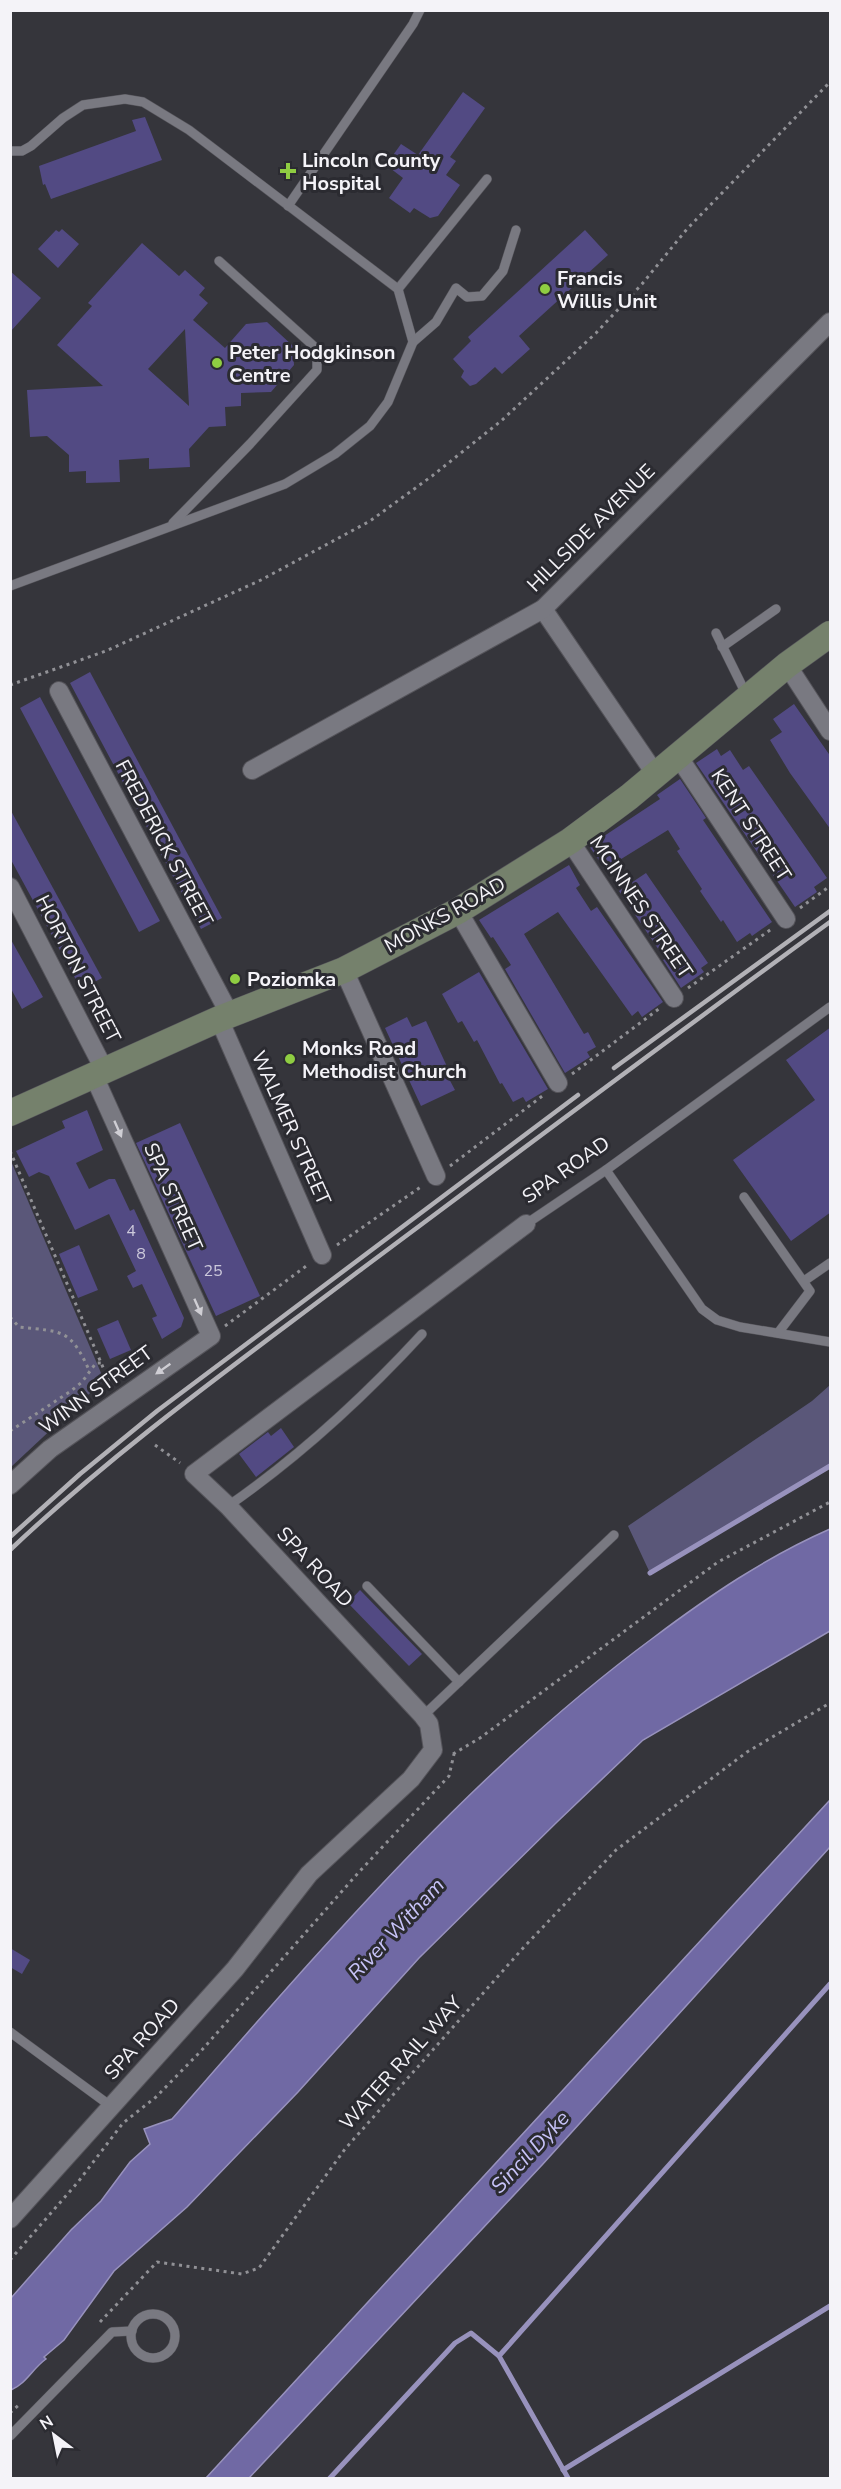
<svg xmlns="http://www.w3.org/2000/svg" width="841" height="2489" viewBox="0 0 841 2489" font-family="'Nunito Sans',sans-serif">
  <style>
    .green { fill: #5a5779 }
    .water { fill: #7069a4; stroke: #9892bd; stroke-width: 1.5 }
    .lines { fill: none; stroke-linecap: round; stroke-linejoin: round }
    .stream { stroke: #9892bd; stroke-width: 5 }
    .building { fill: #524a83; fill-rule: evenodd }
    .service-casing { stroke: #55545a; stroke-width: 10 }
    .minor-casing { stroke: #55545a; stroke-width: 20 }
    .secondary-casing { stroke: #55545a; stroke-width: 27 }
    .path { stroke: #919196; stroke-width: 3; stroke-dasharray: 3 4.5; stroke-linecap: butt }
    .service { stroke: #797981; stroke-width: 9 }
    .minor { stroke: #797981; stroke-width: 18 }
    .secondary { stroke: #75816c; stroke-width: 26 }
    .rail { stroke: #b2b1b6; stroke-width: 4.5 }
    .oneway { fill: #cfced4 }
    .poi-dot { fill: #8fcd42; stroke: #2b2b31; stroke-width: 2 }
    .labels { text-anchor: middle; dominant-baseline: central; stroke-width: 6; stroke-linejoin: round; paint-order: stroke }
    .number-label { font-size: 16px; fill: #ccc9db }
    .poi-label { font-size: 20px; font-weight: bold; fill: #f4f3f8; stroke: #2b2b31; text-anchor: start }
    .street-label { font-size: 20px; fill: #f4f3f8; stroke: #2b2b31 }
    .water-label { font-size: 21px; font-style: italic; fill: #c7c3f8; stroke: #2b2b31 }
  </style>
  <rect width="100%" height="100%" fill="#35353b"/>
  <g class="green">
    <path d="M11,1161L104,1380L11,1467Z"/>
    <path d="M830,1385V1466L650,1573L628,1526L812,1401Z"/>
  </g>
  <g class="water">
    <path d="M830,1529V1631L643,1740L557,1822L419,1958L298,2092L187,2207L114,2271L64,2340L44,2357L46,2359C32,2369 27,2383 11,2390V2298L71,2230L101,2201L130,2162L150,2144L144,2129L172,2119C322,1948 469,1774 653,1638C709,1596 766,1557 830,1529Z"/>
    <path d="M830,1800V1847L542,2165L249,2478H206Z"/>
  </g>
  <g class="lines">
    <g class="stream">
      <path d="M650,1573L830,1466"/>
      <path d="M499,2356L830,1984"/>
      <path d="M563,2470L830,2306"/>
      <path d="M330,2478L455,2343L471,2333L499,2356L568,2478"/>
    </g>
  </g>
  <g class="building">
    <path d="M463,92L485,108L450,157L456,161L446,175L460,185L438,216L430,218L414,208L410,213L389,198L403,178L386,165L401,144L418,155Z"/>
    <path d="M145,117L162,160L51,199L45,184L43,185L39,166L136,131L132,120Z"/>
    <path d="M62,229L79,244L58,268L38,249L56,230L59,232Z"/>
    <path d="M585,230L608,255L519,336L530,349L502,374L495,367L476,384L470,386L461,377L464,371L453,359L471,341L468,337Z"/>
    <path d="M142,243L179,276L185,270L205,288L199,295L208,303L193,320L225,348L246,324L267,322L293,346L294,365L271,392L241,393V406L225,407L226,426L209,427L189,449L190,467L149,469V458L119,460L120,482L86,483V471L69,472V455L47,436L30,437L27,390L103,386L57,345L92,306L88,303ZM185,329L189,406L148,369Z"/>
    <path d="M10,271L41,298L10,332Z"/>
    <path d="M90,672L222,918L201,929L70,683Z"/>
    <path d="M40,697L160,921L139,932L20,708Z"/>
    <path d="M794,704L831,757V830L790,773L770,740L782,732L773,719Z"/>
    <path d="M717,749L721,756L730,750L743,770L749,766L827,878L814,887L817,892L795,907L696,763Z"/>
    <path d="M680,779L706,818L703,820L772,922L752,936L750,933L737,942L723,920L721,922L700,891L702,889L677,851L680,849L668,830L605,869L589,846L660,799L657,795Z"/>
    <path d="M10,809L102,978L81,989L10,858Z"/>
    <path d="M569,865L580,885L576,888L591,911L597,907L663,1002L642,1017L638,1011L632,1016L558,912L524,934L584,1034L588,1032L596,1047L587,1052L590,1057L565,1073L505,969L511,965L493,937L491,938L479,920Z"/>
    <path d="M646,873L708,963L701,968L704,972L681,988L663,960L665,959L619,891Z"/>
    <path d="M10,938L43,997L22,1009L10,987Z"/>
    <path d="M479,972L548,1089L526,1102L523,1097L513,1102L502,1083L500,1084L477,1040L474,1042L462,1021L458,1023L442,994Z"/>
    <path d="M407,1017L412,1027L426,1021L450,1073L447,1075L455,1090L421,1106L385,1028Z"/>
    <path d="M831,1027V1212L791,1241L733,1160L815,1100L786,1060Z"/>
    <path d="M87,1110L103,1150L76,1163L89,1189L109,1179H115L130,1211L134,1209L184,1318L181,1327L162,1339L152,1318L157,1316L142,1284L133,1288L127,1276L136,1271L109,1214L75,1230L49,1176L39,1172L29,1177L16,1151L65,1128L62,1121Z"/>
    <path d="M180,1123L260,1296L216,1316L136,1143Z"/>
    <path d="M79,1245L98,1290L78,1298L59,1254Z"/>
    <path d="M118,1320L131,1350L110,1359L97,1329Z"/>
    <path d="M281,1428L294,1447L256,1477L239,1454L268,1432L271,1436Z"/>
    <path d="M360,1590L422,1654L409,1666L348,1603Z"/>
    <path d="M10,1948L30,1960L22,1974L10,1967Z"/>
  </g>
  <g class="lines">
    <defs>
      <g id="service">
        <path d="M10,151H22L31,146L63,118L83,105L125,99L143,102L189,130L398,289L413,342L388,402L370,426L335,454L285,484L10,586"/>
        <path d="M288,206L413,24L420,10"/>
        <path d="M398,289L487,179"/>
        <path d="M413,342L436,322L456,288L467,297L482,296L503,271L516,230"/>
        <path d="M173,523L250,444L317,370V349L219,261"/>
        <path d="M716,633L747,696"/>
        <path d="M722,647L776,609"/>
        <path d="M606,1170L702,1309L717,1320L740,1327L830,1342"/>
        <path d="M744,1197L810,1291L778,1333"/>
        <path d="M526,1224L606,1170L830,1007"/>
        <path d="M804,1281L830,1263"/>
        <path d="M228,1506C300,1456 363,1398 422,1334"/>
        <path d="M367,1586L459,1682"/>
        <path d="M423,1716L614,1535"/>
        <path d="M10,2032L112,2107"/>
        <circle cx="153" cy="2336" r="22"/>
        <path d="M10,2436L112,2332L132,2331"/>
      </g>
      <g id="minor">
        <path d="M543,609L656,775"/>
        <path d="M787,665L830,731"/>
        <path d="M59,691L230,1015"/>
        <path d="M678,756L786,919"/>
        <path d="M252,770L543,609L830,322"/>
        <path d="M570,841L674,998"/>
        <path d="M10,887L105,1071"/>
        <path d="M458,911L558,1083"/>
        <path d="M344,970L436,1176"/>
        <path d="M219,1019L322,1255"/>
        <path d="M10,1485L50,1449L211,1336L94,1076"/>
        <path d="M10,2219L235,1969L309,1874L411,1779L433,1750L429,1724L423,1716L228,1506L194,1474L526,1224"/>
      </g>
      <path id="secondary" d="M10,1113L219,1019L344,970L458,911L570,841L629,797L787,665L830,634"/>
    </defs>
    <use href="#service" class="service-casing"/>
    <use href="#minor" class="minor-casing"/>
    <use href="#secondary" class="secondary-casing"/>
    <g class="path">
      <path d="M10,685L106,651L261,580L370,521L432,476L501,421L596,333L642,284L687,229L830,82"/>
      <path d="M800,908L830,886"/>
      <path d="M688,988L773,928"/>
      <path d="M572,1074L660,1008"/>
      <path d="M10,1151L111,1386"/>
      <path d="M450,1166L545,1094"/>
      <path d="M337,1245L422,1186"/>
      <path d="M10,1317L19,1327C62,1332 70,1328 89,1370"/>
      <path d="M225,1326L309,1264"/>
      <path d="M10,1431L71,1391L82,1382L96,1363H102"/>
      <path d="M155,1445L180,1463"/>
      <path d="M453,1754L480,1738L718,1562L830,1502"/>
      <path d="M10,2260L78,2182L123,2123L156,2097L201,2051L359,1872L449,1776L454,1754"/>
      <path d="M100,2322L157,2262L242,2274L259,2268L345,2149L524,1947L616,1850L747,1752L830,1703"/>
      <path d="M10,2413L20,2404"/>
    </g>
    <use href="#service" class="service"/>
    <use href="#minor" class="minor"/>
    <use href="#secondary" class="secondary"/>
    <g class="rail">
      <path d="M614,1068L830,911"/>
      <path d="M10,1537L80,1474L157,1411L578,1095"/>
      <path d="M10,1550C120,1446 239,1362 359,1271C516,1154 672,1037 830,922"/>
    </g>
  </g>
  <defs><path id="oneway-solid" d="M-6-.8H1V-3.2L6.5 0L1 3.2V.8H-6Z" transform="scale(1.5)"/></defs>
  <g class="oneway">
    <use href="#oneway-solid" transform="translate(118 1129) rotate(66)"/>
    <use href="#oneway-solid" transform="translate(198 1307) rotate(66)"/>
    <use href="#oneway-solid" transform="translate(163 1369) rotate(145)"/>
  </g>
  <g class="poi-dot">
    <path d="M285 162h6v6h6v6h-6v6h-6v-6h-6v-6h6z"/>
    <circle cx="545" cy="289" r="6"/>
    <circle cx="217" cy="363" r="6"/>
    <circle cx="235" cy="979" r="6"/>
    <circle cx="290" cy="1059" r="6"/>
  </g>
  <g class="labels">
    <g class="number-label">
      <text x="131" y="1231">4</text>
      <text x="141" y="1254">8</text>
      <text x="213" y="1271">25</text>
    </g>
    <g class="poi-label">
      <text x="302" y="160">Lincoln County<tspan x="302" dy="23">Hospital</tspan></text>
      <text x="557" y="278">Francis<tspan x="557" dy="23">Willis Unit</tspan></text>
      <text x="229" y="352">Peter Hodgkinson<tspan x="229" dy="23">Centre</tspan></text>
      <text x="247" y="979">Poziomka</text>
      <text x="302" y="1048">Monks Road<tspan x="302" dy="23">Methodist Church</tspan></text>
    </g>
    <g class="street-label">
      <text transform="translate(591 528) rotate(-45)">HILLSIDE AVENUE</text>
      <text transform="translate(751 825) rotate(57)">KENT STREET</text>
      <text transform="translate(164 843) rotate(62)">FREDERICK STREET</text>
      <text transform="translate(641 907) rotate(56)">MCINNES STREET</text>
      <text transform="translate(445 915) rotate(-29)">MONKS ROAD</text>
      <text transform="translate(78 969) rotate(63)">HORTON STREET</text>
      <text transform="translate(291 1128) rotate(66)">WALMER STREET</text>
      <text transform="translate(566 1170) rotate(-35)">SPA ROAD</text>
      <text transform="translate(173 1197) rotate(66)">SPA STREET</text>
      <text transform="translate(96 1390) rotate(-36)">WINN STREET</text>
      <text transform="translate(315 1567) rotate(47)">SPA ROAD</text>
      <text transform="translate(142 2039) rotate(-48)">SPA ROAD</text>
      <text transform="translate(401 2063) rotate(-48)">WATER RAIL WAY</text>
    </g>
    <g class="water-label">
      <text transform="translate(396 1929) rotate(-47)">River Witham</text>
      <text transform="translate(530 2152) rotate(-47)">Sincil Dyke</text>
    </g>
  </g>
  <rect width="841" height="2489" fill="none" stroke="#f4f3f8" stroke-width="24"/>
  <g transform="translate(54 2435) rotate(328)" stroke="#2b2b31" stroke-width="4.5" paint-order="stroke">
  <path d="M0-4.5L10 22L0 15L-10 22Z" fill="#f4f3f8"/>
  <text y="-9" font-size="16" font-weight="bold" text-anchor="middle" fill="#f4f3f8">N</text>
  </g>
</svg>
